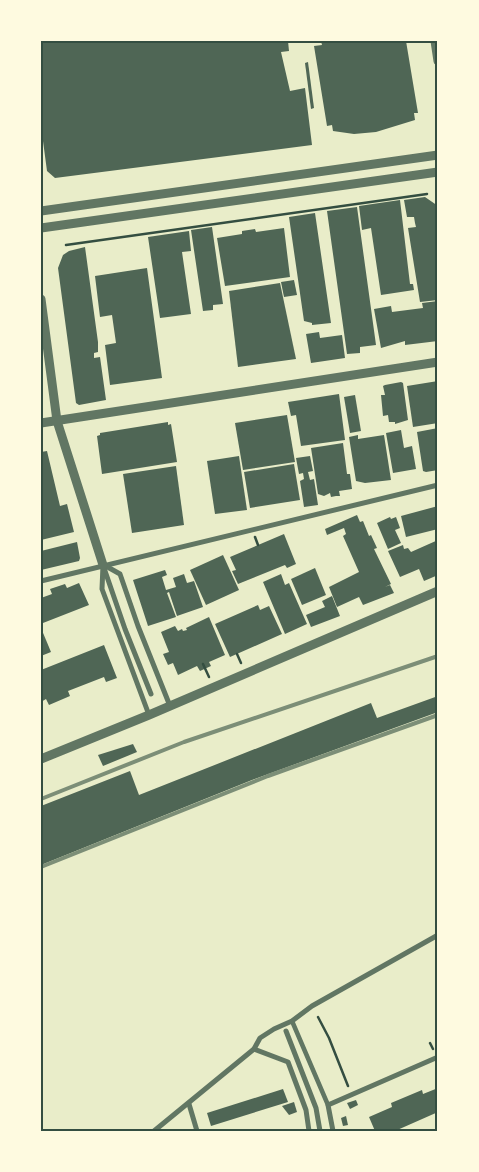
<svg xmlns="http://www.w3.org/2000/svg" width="479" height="1172" viewBox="0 0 479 1172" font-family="'IBM Plex Sans',sans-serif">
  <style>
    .building { fill: #4f6655 }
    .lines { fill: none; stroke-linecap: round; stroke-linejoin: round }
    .path { stroke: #344e41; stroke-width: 2.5 }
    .pedestrian { stroke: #617663; stroke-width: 4.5 }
    .minor { stroke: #617663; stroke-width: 5 }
    .tertiary { stroke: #617663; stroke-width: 9 }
    .rail { stroke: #7c8e77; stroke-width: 4 }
    .neatline { fill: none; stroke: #344e41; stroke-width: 2 }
  </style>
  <rect width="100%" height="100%" fill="#e9edc9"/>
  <g class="building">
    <path d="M41,41H288L289,51L281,52L290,91L305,88L312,145L55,178L47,171L41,126Z"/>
    <path d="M321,41H406L418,113H414L415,120L376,132L354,134L333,131L332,125L327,126L314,46L322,45Z"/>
    <path d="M308,62L314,108L311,109L305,63Z"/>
    <path d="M425,197L438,206V300L420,302L408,228L416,227L415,223L414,217H407L404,200Z"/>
    <path d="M400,200L410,284H413L414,290L381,295L371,228L362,230L359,206Z"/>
    <path d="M357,207L376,345L360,347V353L347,354L327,211Z"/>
    <path d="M315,213L331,323L312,325V323L304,321L289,217Z"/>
    <path d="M212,227L223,304L213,305V310L203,311L191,230Z"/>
    <path d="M284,228L290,277L225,286L217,238L242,234V231L255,229L256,232Z"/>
    <path d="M189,231L191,251L182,252L191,314L160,318L148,237Z"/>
    <path d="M85,247L98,342V352L94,353V358L100,357L106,400L79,405L76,403L58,268L63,255L69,251Z"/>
    <path d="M147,268L162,378L110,385L105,345L116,343L112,315L100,317L95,276Z"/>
    <path d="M294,280L297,295L284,297L281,282Z"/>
    <path d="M280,283L296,359L238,367L229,291Z"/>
    <path d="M438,301V341L405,345V341L381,348L374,309L391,306L392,312L423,308L422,303Z"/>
    <path d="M319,332L320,338L342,335L345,358L311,363L306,334Z"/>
    <path d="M438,381V423L413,427L407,386Z"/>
    <path d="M401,382L403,383L408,420L395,424V422H389L388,415L383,416L381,395H385L383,386L385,385Z"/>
    <path d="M339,394L345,440L301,446L296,415L291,416L288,402Z"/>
    <path d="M355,395L361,431L350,433L344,397Z"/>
    <path d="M287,415L295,462L243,470L235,423Z"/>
    <path d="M168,422V425L171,424L177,462L102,474L97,436L100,435V433Z"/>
    <path d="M438,428V470L426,472L423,471L417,432Z"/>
    <path d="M401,430L404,448L412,446L416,469L393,473L386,433Z"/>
    <path d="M358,435V439L384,435L391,480L365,483L356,481L349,437Z"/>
    <path d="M343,443L347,474H350L352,489L339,491L340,496H336L331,497L330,493L324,496L318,494L311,448Z"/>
    <path d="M47,451L60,506L67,504L74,532L41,540V452Z"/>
    <path d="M239,456L247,510L215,514L207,461Z"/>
    <path d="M310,456L313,471L308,472L310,480L314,479L318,505L304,507L300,481L304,479L303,473L299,474L296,458Z"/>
    <path d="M294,464L300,500L250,508L244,472Z"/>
    <path d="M176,466L184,525L132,533L123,474Z"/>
    <path d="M438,506V529L406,537L401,516Z"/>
    <path d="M357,515L360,522L363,521L369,536L371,535L377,548L374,549L391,584L385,587L390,585L394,593L363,605L359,597L337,607L329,587L359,572L343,536L346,534L344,528L327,535L325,529Z"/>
    <path d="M390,517L391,519L396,517L400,528L395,530L401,543L388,549L377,523Z"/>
    <path d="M284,534L296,564L287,568L285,565L238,584L232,571L236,570L230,557Z"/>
    <path d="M438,540V575L424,581L419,569L400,577L388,551L403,545L404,549L408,548L411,552Z"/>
    <path d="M77,542L80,558L79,561L41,570V551Z"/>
    <path d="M223,555L239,590L206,605L190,570Z"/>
    <path d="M315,568L326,595L302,605L291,579Z"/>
    <path d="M165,570L167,575L162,577L166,590L176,587L173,578L184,574L187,583L194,581L203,607L177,616L169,592L167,593L176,617L148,626L133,580Z"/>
    <path d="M281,574L285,585L289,583L307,624L285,634L263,582Z"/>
    <path d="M79,583L89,605L43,623L41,598L52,594L50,589L65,584L67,588Z"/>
    <path d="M332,596L340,616L311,627L306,615L325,607L322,601Z"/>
    <path d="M258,605L260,610L269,606L282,634L230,657L215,624Z"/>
    <path d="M209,617L225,655L209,662L211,666L200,671L197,666L178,675L173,663L168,665L163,654L169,652L161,632L175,626L178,631L182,629L183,631L187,630L186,628Z"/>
    <path d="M41,628L51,652L41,656Z"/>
    <path d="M104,645L117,678L106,682L104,677L68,691L70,696L49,705L46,699L41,702V670Z"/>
    <path d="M438,696V712L252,780L41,865V806L130,771L139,795L371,703L377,718Z"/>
    <path d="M133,744L137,752L103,766L98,755Z"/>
    <path d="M438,1088V1112L395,1131H375L369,1117L392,1107L391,1103L422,1090L423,1094Z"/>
    <path d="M283,1089L288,1102L211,1126L207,1113Z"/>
    <path d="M356,1100L358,1105L350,1109L347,1103Z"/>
    <path d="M294,1102L297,1112L289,1115L282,1106Z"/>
    <path d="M346,1116L348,1125L343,1126L341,1118Z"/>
  </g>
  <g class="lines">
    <g class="path">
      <path d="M66,245L427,194"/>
      <path d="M255,537L258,545"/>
      <path d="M237,654L241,663"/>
      <path d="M203,664L209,677"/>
      <path d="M318,1017L329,1038L348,1086"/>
      <path d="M430,1043L433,1049"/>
    </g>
    <path class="pedestrian" d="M292,1021L328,1105"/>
    <g class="minor">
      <path d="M103,565L102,589L149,715"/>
      <path d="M104,565L120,574L138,626L170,706"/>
      <path d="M104,568L125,629L151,694"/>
      <path d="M41,581L438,485"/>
      <path d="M286,1031L316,1108L320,1131"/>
      <path d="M254,1049L288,1062L306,1110L309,1131"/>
      <path d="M189,1104L197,1131"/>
      <path d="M154,1131L254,1049L260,1038L274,1029L292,1021L312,1006L438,935"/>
      <path d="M333,1131L328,1105L438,1057"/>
    </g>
    <g class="tertiary">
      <path d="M435,41L438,61"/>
      <path d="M41,211L438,155"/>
      <path d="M41,228L438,172"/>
      <path d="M41,299L57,421L103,565"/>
      <path d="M41,423L438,362"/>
      <path d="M41,759L149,715L438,591"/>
    </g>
    <g class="rail">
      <path d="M41,799L184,742L438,656"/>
      <path d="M41,867L268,776L438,715"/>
    </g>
  </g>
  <rect width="479" height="1172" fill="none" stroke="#fefae0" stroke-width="85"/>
  <rect x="42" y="42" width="394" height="1088" class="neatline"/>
</svg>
